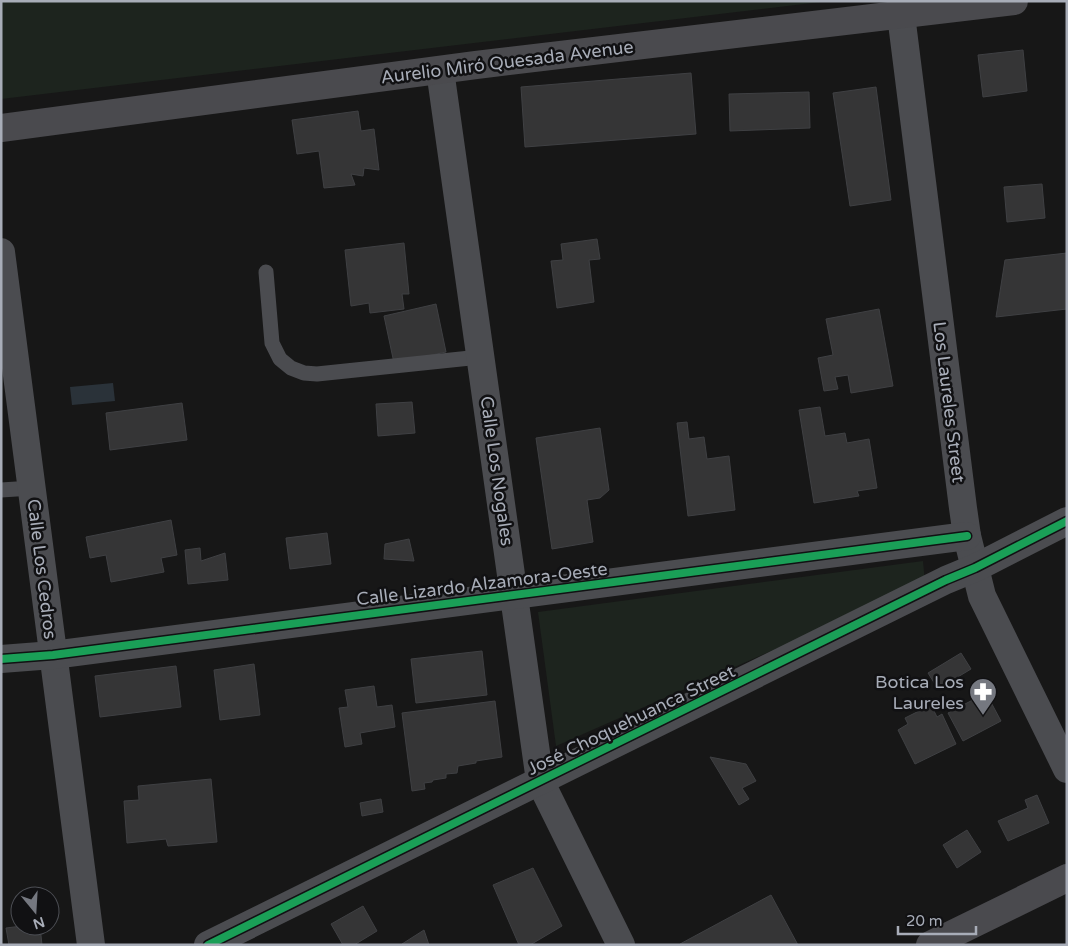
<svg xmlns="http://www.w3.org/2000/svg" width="1068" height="946" viewBox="0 0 1068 946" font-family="'Varela Round',sans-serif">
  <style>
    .green { fill: #1d241e }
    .water { fill: #2a3239 }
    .building { fill: #353536; stroke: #3f4043 }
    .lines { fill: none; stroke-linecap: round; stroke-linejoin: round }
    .lane { stroke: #4b4c50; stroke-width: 15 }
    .street { stroke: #4b4c50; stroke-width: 28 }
    .secondary { stroke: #4a4a4e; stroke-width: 28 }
    .cycleway-casing { stroke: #111113; stroke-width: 11 }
    .cycleway { stroke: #1a9f57; stroke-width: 8 }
    .labels { text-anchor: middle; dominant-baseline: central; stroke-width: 5; stroke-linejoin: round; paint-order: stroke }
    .street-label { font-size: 18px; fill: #a8adb8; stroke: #111113 }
    .poi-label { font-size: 18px; fill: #a8adb8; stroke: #111113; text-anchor: end }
  </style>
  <rect width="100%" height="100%" fill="#171717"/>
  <g class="green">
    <path d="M1,1H829L1,99Z"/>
    <path d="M923,561L925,583L556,746L538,612Z"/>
  </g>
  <path class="water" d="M113,383L115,401L72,405L70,387Z"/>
  <g class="building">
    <path d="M1023,50L1027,91L983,97L978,55Z"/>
    <path d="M691,73L696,134L525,147L521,87Z"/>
    <path d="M876,87L891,200L850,206L833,93Z"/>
    <path d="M809,92L810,128L730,131L729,94Z"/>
    <path d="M358,111L361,131L374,129L379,170L364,168L363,176L351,174L355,185L324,188L319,151L297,154L292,120Z"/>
    <path d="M1042,184L1045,218L1007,222L1004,187Z"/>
    <path d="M597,239L600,259L589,260L594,302L557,308L551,261L563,260L561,244Z"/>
    <path d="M404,243L409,294H402L404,309L370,313L369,303L351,306L345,250Z"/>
    <path d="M1067,253V309L996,317L1005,260Z"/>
    <path d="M436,304L446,352L394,363L384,316Z"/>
    <path d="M879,309L893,386L851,393L848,375L835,377L838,389L824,391L818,358L833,355L826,319Z"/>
    <path d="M412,402L415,433L378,436L376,404Z"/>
    <path d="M182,403L187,440L110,450L106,413Z"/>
    <path d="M820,407L825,436L845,433L847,443L869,439L877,488L857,491L859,496L814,503L799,410Z"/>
    <path d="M687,422L689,439L704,437L707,459L729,456L735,510L688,516L677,423Z"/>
    <path d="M600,428L609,490L600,498L587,500L593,542L552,549L536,438Z"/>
    <path d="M171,520L177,555L161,558L164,572L111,582L106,555L90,558L86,537Z"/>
    <path d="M327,533L331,564L290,569L286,538Z"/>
    <path d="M409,539L414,561L384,559L385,544Z"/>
    <path d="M200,548L201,561L225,553L228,580L188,584L185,550Z"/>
    <path d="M482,651L487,695L416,703L411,659Z"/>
    <path d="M961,653L971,669L938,689L928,673Z"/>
    <path d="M254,664L260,715L220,720L214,670Z"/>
    <path d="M176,666L181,707L100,717L95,676Z"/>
    <path d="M374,686L377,707L392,705L395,727L360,733L362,744L345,747L339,708L348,707L345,690Z"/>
    <path d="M986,693L1001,721L963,741L948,713Z"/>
    <path d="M495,701L502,757L476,761V763L458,766L457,773L446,774V778L433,780L432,782L424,783L425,789L412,791L402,713Z"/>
    <path d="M931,705L937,717L942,714L956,744L915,764L898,730L908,724L905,718Z"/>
    <path d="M710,757L746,764L756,781L742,788L749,799L739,805Z"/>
    <path d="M211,779L217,842L168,846L166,839L127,843L124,801L139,800L138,786Z"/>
    <path d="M1037,795L1049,823L1008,841L998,821L1028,808L1025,800Z"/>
    <path d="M381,799L383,812L362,816L360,803Z"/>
    <path d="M967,830L981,852L957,868L943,845Z"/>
    <path d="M533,868L562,926L530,945H519L493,885Z"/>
    <path d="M771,895L798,945H680V944Z"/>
    <path d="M363,906L377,931L354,945H343L331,924Z"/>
    <path d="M22,926H40L42,945H9L6,928Z"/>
    <path d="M424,930L429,945H402V944Z"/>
  </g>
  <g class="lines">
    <g class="lane">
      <path d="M266,272L272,343L280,359L291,368L304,373L317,374L480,357"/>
      <path d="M1,490L32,488"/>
    </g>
    <g class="street">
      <path d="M901,15L963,508L967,536L982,596L1067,769"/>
      <path d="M440,70L540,781L621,945"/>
      <path d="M1,252L91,945"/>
      <path d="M1,659L53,655L967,536"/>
      <path d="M208,945L946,580L975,568L1067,521"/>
    </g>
    <g class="secondary">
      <path d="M1,128L476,65L1014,1"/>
      <path d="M930,945L1067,878"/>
    </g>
    <defs>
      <g id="cycleway">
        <path d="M1,659L53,655L967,536"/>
        <path d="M208,945L946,580L975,568L1067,521"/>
      </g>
    </defs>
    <use href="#cycleway" class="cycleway-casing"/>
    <use href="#cycleway" class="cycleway"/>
  </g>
  <defs>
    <symbol id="pharmacy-pin" viewBox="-11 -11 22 30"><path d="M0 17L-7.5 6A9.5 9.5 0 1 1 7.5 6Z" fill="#757880" stroke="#111113"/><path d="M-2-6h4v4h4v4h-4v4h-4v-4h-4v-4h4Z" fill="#fff"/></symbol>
  </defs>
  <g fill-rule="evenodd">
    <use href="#pharmacy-pin" x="967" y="676" width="32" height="43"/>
  </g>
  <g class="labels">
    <g class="street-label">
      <text transform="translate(507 62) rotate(-7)">Aurelio Miró Quesada Avenue</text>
      <text transform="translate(949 402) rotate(83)">Los Laureles Street</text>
      <text transform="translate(497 471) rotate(82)">Calle Los Nogales</text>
      <text transform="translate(42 569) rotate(83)">Calle Los Cedros</text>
      <text transform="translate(482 584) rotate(-7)">Calle Lizardo Alzamora-Oeste</text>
      <text transform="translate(631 720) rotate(-26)">José Choquehuanca Street</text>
    </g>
    <g class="poi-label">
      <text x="964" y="682">Botica Los<tspan x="964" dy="21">Laureles</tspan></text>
    </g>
  </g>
  <rect width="1068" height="946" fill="none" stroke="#a8adb8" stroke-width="5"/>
  <g transform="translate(35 911) rotate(162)"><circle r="24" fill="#111113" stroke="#4d4f55"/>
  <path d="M0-4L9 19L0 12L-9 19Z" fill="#757880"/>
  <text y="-8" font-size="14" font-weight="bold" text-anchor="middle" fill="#a8adb8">N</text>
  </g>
  <path d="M898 926v8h78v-8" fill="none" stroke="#a8adb8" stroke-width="2.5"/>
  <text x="906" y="926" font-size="15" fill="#a8adb8" stroke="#111113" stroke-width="4" paint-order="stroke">20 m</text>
</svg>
